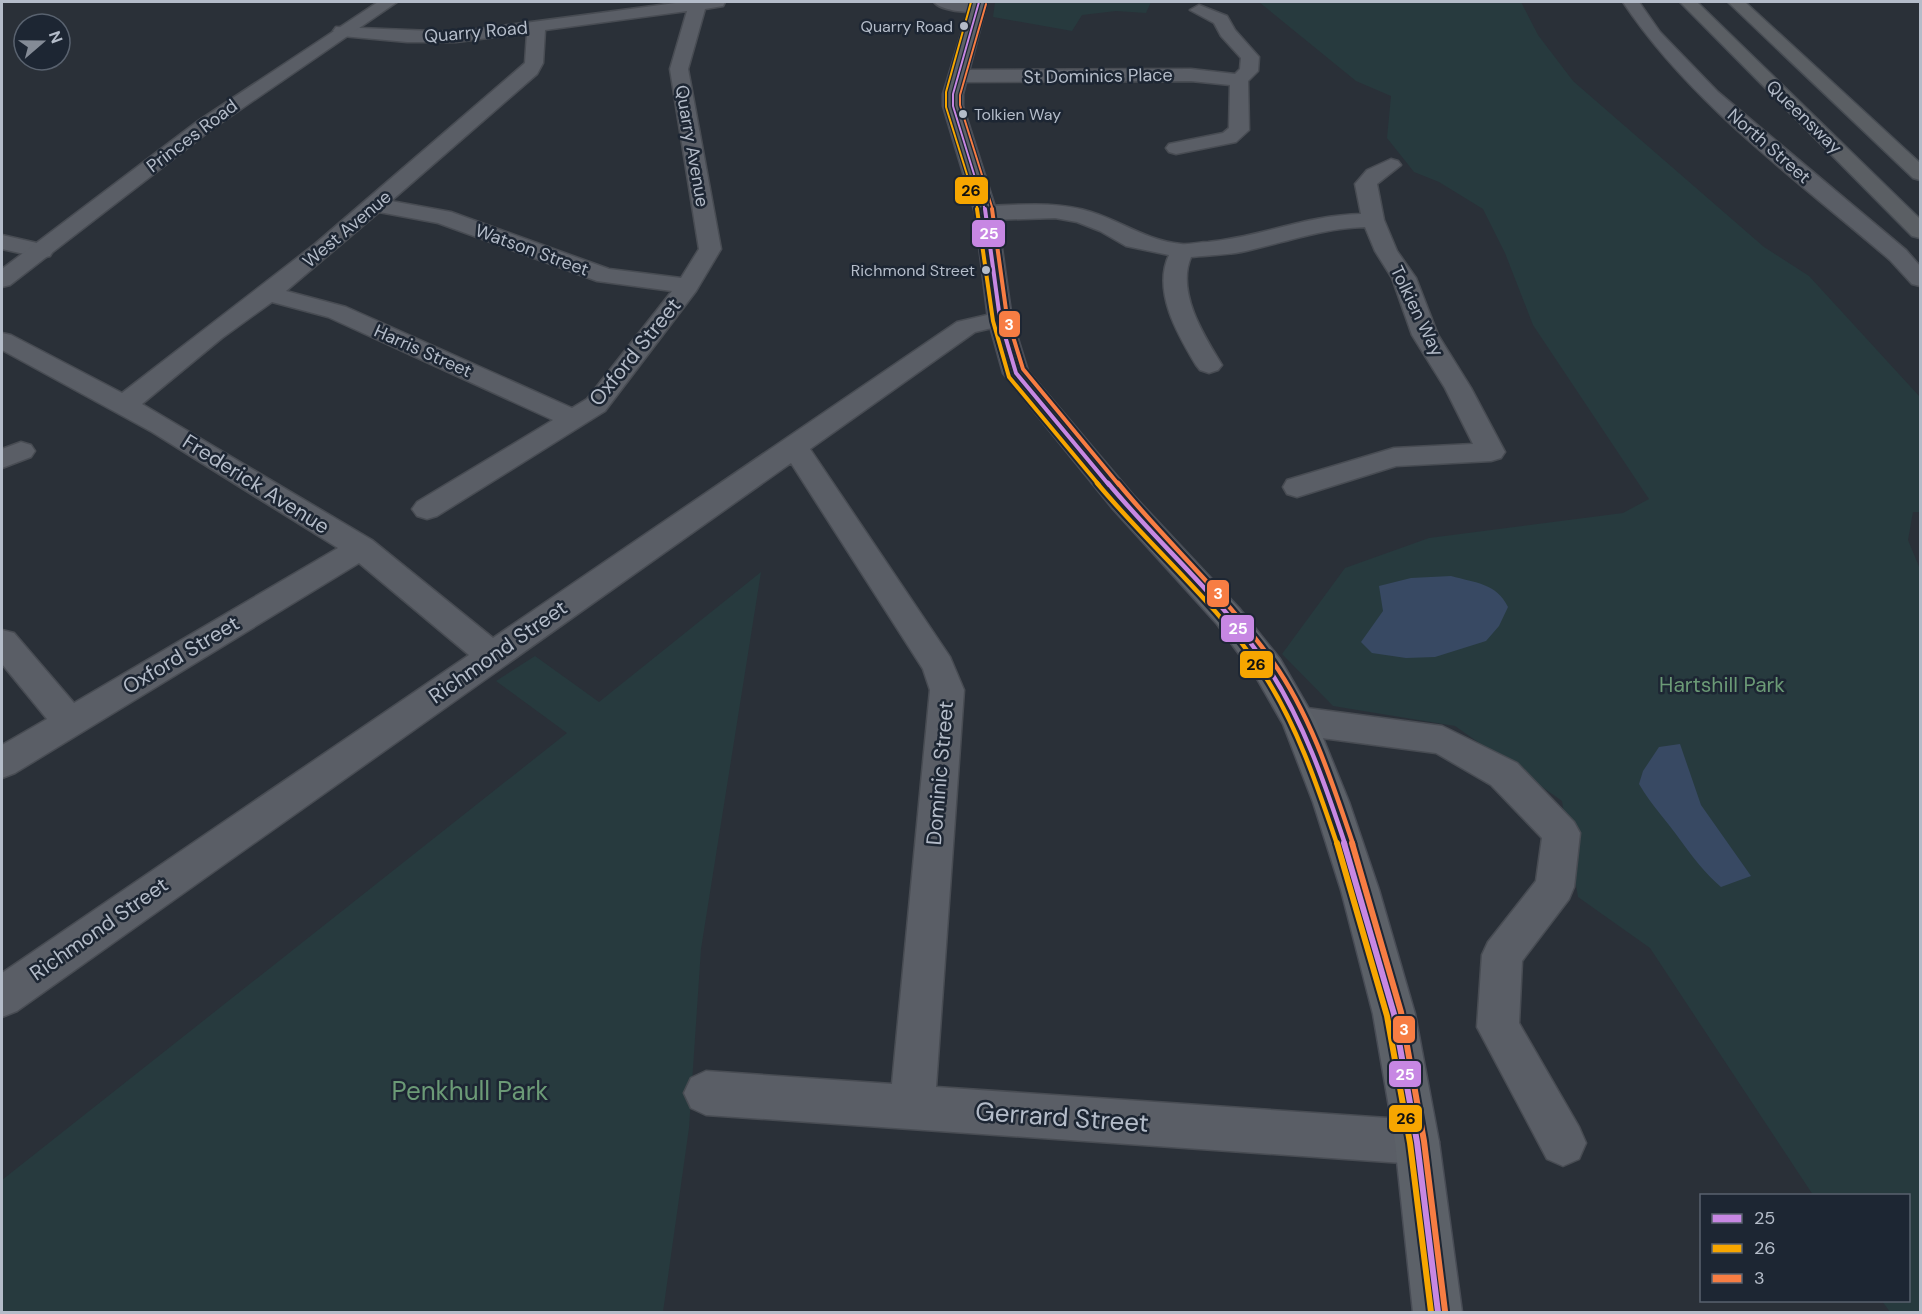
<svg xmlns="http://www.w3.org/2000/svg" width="1922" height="1314" viewBox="0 0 1922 1314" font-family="'DM Sans',sans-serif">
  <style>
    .green { fill: #273a3e }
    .water { fill: #384963 }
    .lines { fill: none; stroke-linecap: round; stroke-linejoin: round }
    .minor-casing { stroke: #484c53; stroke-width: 3 }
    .tertiary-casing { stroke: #484c53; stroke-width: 3 }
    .primary-casing { stroke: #484c55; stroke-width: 3 }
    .trunk-casing { stroke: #474c53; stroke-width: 3 }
    .minor { fill: #5a5e66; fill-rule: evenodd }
    .tertiary { fill: #5a5e66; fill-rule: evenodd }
    .primary { fill: #5c6168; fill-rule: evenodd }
    .trunk { fill: #5b5f64; fill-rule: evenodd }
    .bus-1-far3-casing { stroke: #1d2633; stroke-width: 4.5 }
    .bus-1-far2-casing { stroke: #1d2633; stroke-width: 8 }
    .bus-1-far1-casing { stroke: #1d2633; stroke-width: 9 }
    .bus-1-casing { stroke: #1d2633; stroke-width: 10 }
    .bus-2-far3-casing { stroke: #1d2633; stroke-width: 4.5 }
    .bus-2-far2-casing { stroke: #1d2633; stroke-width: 8 }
    .bus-2-far1-casing { stroke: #1d2633; stroke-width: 9 }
    .bus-2-casing { stroke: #1d2633; stroke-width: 10 }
    .bus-3-far3-casing { stroke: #1d2633; stroke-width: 4.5 }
    .bus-3-far2-casing { stroke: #1d2633; stroke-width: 8 }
    .bus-3-far1-casing { stroke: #1d2633; stroke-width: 9 }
    .bus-3-casing { stroke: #1d2633; stroke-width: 10 }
    .bus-1-far3 { stroke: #c787e3; stroke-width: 2 }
    .bus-1-far2 { stroke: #c787e3; stroke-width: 4 }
    .bus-1-far1 { stroke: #c787e3; stroke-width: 4.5 }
    .bus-1 { stroke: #c787e3; stroke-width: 6 }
    .bus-2-far3 { stroke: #f7a600; stroke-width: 2 }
    .bus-2-far2 { stroke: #f7a600; stroke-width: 4 }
    .bus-2-far1 { stroke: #f7a600; stroke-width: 4.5 }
    .bus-2 { stroke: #f7a600; stroke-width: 6 }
    .bus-3-far3 { stroke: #f77d43; stroke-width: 2 }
    .bus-3-far2 { stroke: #f77d43; stroke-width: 4 }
    .bus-3-far1 { stroke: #f77d43; stroke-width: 4.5 }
    .bus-3 { stroke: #f77d43; stroke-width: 6 }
    .bus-dot { fill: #b4bcc9; stroke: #1d2633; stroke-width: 2 }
    .labels { text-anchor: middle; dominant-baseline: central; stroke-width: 5; stroke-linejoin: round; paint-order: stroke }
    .far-bus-label { font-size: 16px; fill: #b4bcc9; stroke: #1d2633; text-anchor: end }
    .far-street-label { font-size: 18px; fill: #b4bcc9; stroke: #1d2633 }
    .street-label { font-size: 21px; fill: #b4bcc9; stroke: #1d2633 }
    .park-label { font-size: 21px; fill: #6b9a76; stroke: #1d2633 }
    .near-park-label { font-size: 26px; fill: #6b9a76; stroke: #1d2633 }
    .near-street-label { font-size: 26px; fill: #b4bcc9; stroke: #1d2633 }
    .line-badge { stroke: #1d2633; stroke-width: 2 }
    .badge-label { font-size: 16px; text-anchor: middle; font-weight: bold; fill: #fff }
    .pale-badge-label { font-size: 16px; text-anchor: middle; font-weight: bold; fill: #111 }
  </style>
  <rect width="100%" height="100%" fill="#2a3038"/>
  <g class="green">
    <path d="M995,2H1151L1146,13L1116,11L1082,15L1072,31L993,17Z"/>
    <path d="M1259,2H1521L1538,35L1573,81L1764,247L1809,276L1920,397V512H1913L1908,540L1920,569V1312H1890L1882,1301L1908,1300V1196L1813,1195L1650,948L1578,897L1562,801L1455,726L1333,706L1282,654L1345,568L1429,538L1623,513L1649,499L1533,325L1505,253L1483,209L1439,182L1414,172L1387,138L1391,96L1356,81Z"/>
    <path d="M761,572L701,949L689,1128L663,1312H2V1180L567,733L496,681L535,656L599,702Z"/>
  </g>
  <g class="water">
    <path d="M1451,576C1476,583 1496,583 1508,607L1499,626L1486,641L1435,657L1406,658L1372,653L1361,642L1383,611L1379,586L1411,578Z"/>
    <path d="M1680,744L1701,805L1751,876L1721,887C1705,873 1694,859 1681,841C1667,821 1652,806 1639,784L1643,771L1659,747Z"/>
  </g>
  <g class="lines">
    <defs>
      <g id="minor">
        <path d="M683,2H725L723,6L705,9L688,69L721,249L696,291L605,411L437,516L427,519L417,516L412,509L417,502L553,420L328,317L272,302L222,338L142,404L372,540L493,638L957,322L1000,312L1009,314L1012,319L1009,324L975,332L810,449L950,657L964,690L936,1087L1417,1120L1433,1126L1439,1142L1433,1158L1417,1164L706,1115L691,1108L684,1093L691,1078L706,1071L892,1084L930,690L923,669L791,463L17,1011L2,1017V973L469,655L359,563L15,773L2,778V745L47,719L2,664V630L14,633L74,703L338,548L152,432L2,350V333L11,335L122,393L315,244L525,63L527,33L456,42H407L342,36L333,31L336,27L456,32ZM687,11L670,69L699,249L681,278L609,269L451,212L391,201L537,74L543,63L545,30ZM379,212L438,223L597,281L672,291L587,399L572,408L346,307L286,291Z"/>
        <path d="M934,2L983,3L985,7C978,16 941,11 934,2Z"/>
        <path d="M1199,5L1227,16L1235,30L1259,57L1258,71L1248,81L1249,130L1236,142L1176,154L1169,152L1166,148L1169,144L1223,133L1229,128L1230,85L1191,81L958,82L949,76L958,70L1191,69L1235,74L1240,69L1241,58L1221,36L1214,23L1190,10Z"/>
        <path d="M1391,159L1398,161L1401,165L1377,184L1384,220L1397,251L1416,278L1438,335L1471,388L1505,452L1501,458L1491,461L1396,466L1297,497L1287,494L1283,487L1287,480L1394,448L1473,444L1445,388L1412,335L1392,278L1375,251L1365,227C1323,228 1286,242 1246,251C1229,255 1209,255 1191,257C1176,292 1204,336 1222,365L1218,370L1209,373L1200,370L1196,365C1178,335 1152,291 1169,255L1126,246L1100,231L1077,222L1055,218L986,220L978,218L975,213L978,208L986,206C1021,205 1057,201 1091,212C1123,222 1145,240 1181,244C1189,245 1199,242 1208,242C1260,237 1308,215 1361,214L1355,184L1367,170Z"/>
        <path d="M2,235L50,246L53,251L50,256L42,258L2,249Z"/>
        <path d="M21,442L31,445L35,451L31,457L2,468V449Z"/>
        <path d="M1299,707L1442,726L1517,763L1574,822L1580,833L1574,887L1569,899L1522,961L1519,1023L1579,1127L1586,1143L1579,1159L1563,1166L1547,1159L1477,1027L1482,955L1488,942L1536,881L1542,838L1491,785L1436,753L1299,735L1287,731L1282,721L1287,711Z"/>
      </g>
      <g id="tertiary">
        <path d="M378,2H397L212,129L10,285L2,287V269L198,121Z"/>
        <path d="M1623,2H1639L1660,32L1718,92L1906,250L1920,266V286L1912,284L1890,260C1798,181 1690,103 1623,2Z"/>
      </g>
      <path id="primary" d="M971,2H987L963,94V106L997,213L1012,319L1028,371L1133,495L1239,608L1280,659L1316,721L1349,802L1379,890L1415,1014L1439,1142L1462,1312H1413L1395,1142L1373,1014L1341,890L1313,802L1283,724L1256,677L1217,624L1113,509L1003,373L988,319L975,213L943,106V94Z"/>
      <g id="trunk">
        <path d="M1680,2H1697L1920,219V238L1912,236Z"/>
        <path d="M1728,2H1745L1920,163V180L1913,178Z"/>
      </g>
    </defs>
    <use href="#minor" class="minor-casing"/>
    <use href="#tertiary" class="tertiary-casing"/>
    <use href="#primary" class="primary-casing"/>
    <use href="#trunk" class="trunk-casing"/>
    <use href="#minor" class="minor"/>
    <use href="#tertiary" class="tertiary"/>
    <use href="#primary" class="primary"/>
    <use href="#trunk" class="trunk"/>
    <defs>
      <path id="bus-1-far3" d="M979,2L953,94V106L985,210"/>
      <path id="bus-1-far2" d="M985,209L1000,319L1016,373L1109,485"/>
      <path id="bus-1-far1" d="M1108,483C1160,546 1224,600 1269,669C1304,723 1325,784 1345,844"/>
      <path id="bus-1" d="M1344,843L1394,1014L1417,1142L1438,1312"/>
      <path id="bus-2-far3" d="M971,2L946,92V107L978,210"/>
      <path id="bus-2-far2" d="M977,209L993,321L1009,377L1099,485"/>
      <path id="bus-2-far1" d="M1097,483C1150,547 1217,603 1263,673C1297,725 1317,785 1337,844"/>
      <path id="bus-2" d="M1337,843L1387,1016L1410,1143L1431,1312"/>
      <path id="bus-3-far3" d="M986,4L960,95V105L993,210"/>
      <path id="bus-3-far2" d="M992,209L1007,317L1023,369L1119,485"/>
      <path id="bus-3-far1" d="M1118,483C1168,544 1227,597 1273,662C1311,716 1332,782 1353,844"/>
      <path id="bus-3" d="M1352,843L1401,1012L1424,1141L1445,1311"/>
    </defs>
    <use href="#bus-1-far3" class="bus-1-far3-casing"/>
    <use href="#bus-1-far2" class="bus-1-far2-casing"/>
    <use href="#bus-1-far1" class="bus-1-far1-casing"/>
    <use href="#bus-1" class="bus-1-casing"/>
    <use href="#bus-2-far3" class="bus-2-far3-casing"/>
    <use href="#bus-2-far2" class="bus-2-far2-casing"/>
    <use href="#bus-2-far1" class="bus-2-far1-casing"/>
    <use href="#bus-2" class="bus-2-casing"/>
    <use href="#bus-3-far3" class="bus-3-far3-casing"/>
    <use href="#bus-3-far2" class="bus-3-far2-casing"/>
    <use href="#bus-3-far1" class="bus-3-far1-casing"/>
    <use href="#bus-3" class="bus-3-casing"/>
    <use href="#bus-1-far3" class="bus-1-far3"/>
    <use href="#bus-1-far2" class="bus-1-far2"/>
    <use href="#bus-1-far1" class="bus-1-far1"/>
    <use href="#bus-1" class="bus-1"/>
    <use href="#bus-2-far3" class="bus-2-far3"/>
    <use href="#bus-2-far2" class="bus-2-far2"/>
    <use href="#bus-2-far1" class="bus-2-far1"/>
    <use href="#bus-2" class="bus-2"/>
    <use href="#bus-3-far3" class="bus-3-far3"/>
    <use href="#bus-3-far2" class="bus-3-far2"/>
    <use href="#bus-3-far1" class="bus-3-far1"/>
    <use href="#bus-3" class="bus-3"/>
  </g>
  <g class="bus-dot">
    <circle cx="964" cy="26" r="5"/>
    <circle cx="963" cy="114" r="5"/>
    <circle cx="986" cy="270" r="5"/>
  </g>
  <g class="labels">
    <g class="far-bus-label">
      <text x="953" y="26">Quarry Road</text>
      <text x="974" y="114" text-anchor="start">Tolkien Way</text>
      <text x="975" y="270">Richmond Street</text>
    </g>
    <g class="far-street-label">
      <text transform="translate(476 32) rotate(-5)">Quarry Road</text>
      <text transform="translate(1098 76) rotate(-1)">St Dominics Place</text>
      <text transform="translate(1804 117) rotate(44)">Queensway</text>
      <text transform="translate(192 136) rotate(-37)">Princes Road</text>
      <text transform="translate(692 146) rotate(80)">Quarry Avenue</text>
      <text transform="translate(1769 146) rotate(41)">North Street</text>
      <text transform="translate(347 229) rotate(-40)">West Avenue</text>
      <text transform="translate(532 250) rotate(20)">Watson Street</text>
      <text transform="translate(1417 311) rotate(64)">Tolkien Way</text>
      <text transform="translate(423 351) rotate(24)">Harris Street</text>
    </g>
    <g class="street-label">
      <text transform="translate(635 352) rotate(-51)">Oxford Street</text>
      <text transform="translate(256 484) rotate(32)">Frederick Avenue</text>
      <text transform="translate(498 652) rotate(-35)">Richmond Street</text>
      <text transform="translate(181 655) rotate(-31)">Oxford Street</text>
      <text transform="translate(940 773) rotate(-85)">Dominic Street</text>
      <text transform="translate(99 929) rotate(-35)">Richmond Street</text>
    </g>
    <g class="park-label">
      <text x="1722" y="685">Hartshill Park</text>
    </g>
    <g class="near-park-label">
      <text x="470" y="1091">Penkhull Park</text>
    </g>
    <g class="near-street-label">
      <text transform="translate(1062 1117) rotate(4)">Gerrard Street</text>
    </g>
  </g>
  <g class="line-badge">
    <rect x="954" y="176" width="35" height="29" rx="6" fill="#f7a600"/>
    <rect x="971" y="219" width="35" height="29" rx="6" fill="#c787e3"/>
    <rect x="998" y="310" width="23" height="28" rx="6" fill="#f77d43"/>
    <rect x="1206" y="579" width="24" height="29" rx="6" fill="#f77d43"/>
    <rect x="1220" y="614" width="35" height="29" rx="6" fill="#c787e3"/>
    <rect x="1239" y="650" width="35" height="29" rx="6" fill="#f7a600"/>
    <rect x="1392" y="1015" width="24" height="29" rx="6" fill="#f77d43"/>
    <rect x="1388" y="1060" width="34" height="28" rx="6" fill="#c787e3"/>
    <rect x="1388" y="1104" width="35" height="29" rx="6" fill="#f7a600"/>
  </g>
  <g class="badge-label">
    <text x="989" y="239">25</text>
    <text x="1009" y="330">3</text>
    <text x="1218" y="599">3</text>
    <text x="1238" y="634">25</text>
    <text x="1404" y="1035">3</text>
    <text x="1405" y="1080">25</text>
  </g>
  <g class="pale-badge-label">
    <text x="971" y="196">26</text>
    <text x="1256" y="670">26</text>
    <text x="1406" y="1124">26</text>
  </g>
  <rect width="1922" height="1314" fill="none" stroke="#b4bcc9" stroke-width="6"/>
  <rect x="1700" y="1194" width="210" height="108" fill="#1d2633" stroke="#59626f" stroke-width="1.5"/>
  <rect x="1712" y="1214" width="30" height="9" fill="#c787e3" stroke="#59626f" stroke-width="1.5"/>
  <text x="1754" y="1224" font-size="18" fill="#b4bcc9">25</text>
  <rect x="1712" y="1244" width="30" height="9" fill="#f7a600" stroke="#59626f" stroke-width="1.5"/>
  <text x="1754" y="1254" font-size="18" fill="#b4bcc9">26</text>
  <rect x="1712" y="1274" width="30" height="9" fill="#f77d43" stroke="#59626f" stroke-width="1.5"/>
  <text x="1754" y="1284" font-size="18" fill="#b4bcc9">3</text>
  <g transform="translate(42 42) rotate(70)"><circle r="28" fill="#1d2633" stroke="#59626f" stroke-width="1.5"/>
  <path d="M0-4.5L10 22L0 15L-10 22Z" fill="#848b96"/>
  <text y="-9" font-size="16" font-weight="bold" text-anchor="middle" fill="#b4bcc9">N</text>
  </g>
</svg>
